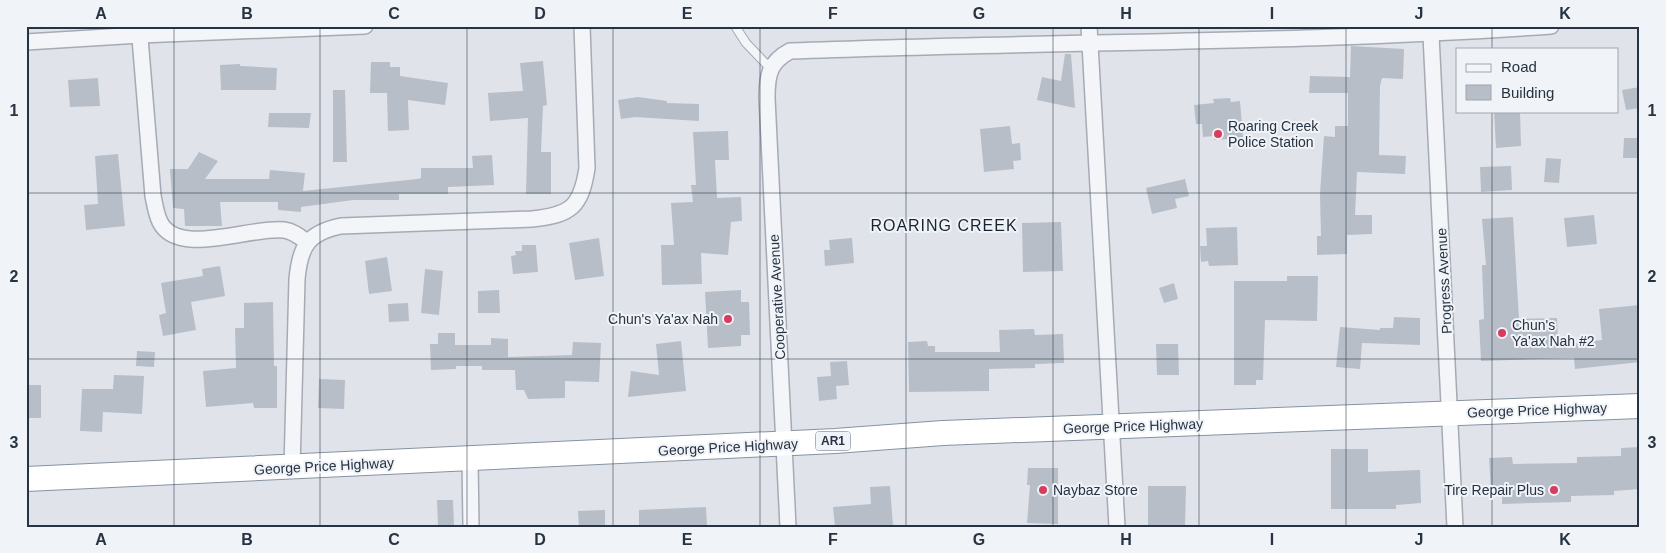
<svg xmlns="http://www.w3.org/2000/svg" width="1666" height="553" viewBox="0 0 1666 553" font-family="Arial,sans-serif">
  <style>
    .building { fill: #b7bec8 }
    .lines { fill: none; stroke-linecap: round; stroke-linejoin: round }
    .service-casing { stroke: #a5abb5; stroke-width: 10 }
    .minor-casing { stroke: #a5abb5; stroke-width: 18 }
    .trunk-casing { stroke: #8693a2; stroke-width: 26 }
    .service { stroke: #f3f5f8; stroke-width: 8 }
    .minor { stroke: #f3f5f8; stroke-width: 15 }
    .trunk { stroke: #fff; stroke-width: 24 }
    .grid { fill: none; stroke: #273343; stroke-width: 1; stroke-opacity: 0.55 }
    .poi-dot { fill: #d83c5d; stroke: #f0f3f7; stroke-width: 2 }
    .labels { text-anchor: middle; dominant-baseline: central; stroke-width: 4; stroke-linejoin: round; paint-order: stroke }
    .shield { fill: #f0f3f7; stroke: #636d79; stroke-width: 1 }
    .shield-label { font-size: 12px; font-weight: bold; fill: #273343 }
    .poi-label { font-size: 14px; fill: #273343; stroke: #f0f3f7; text-anchor: start }
    .street-label { font-size: 14px; fill: #273343; stroke: #f0f3f7 }
    .quarter-label { font-size: 16px; letter-spacing: 1px; fill: #192433; stroke: #f0f3f7 }
    .neatline { fill: none; stroke: #273343; stroke-width: 2 }
    .grid-label { font-size: 16px; text-anchor: middle; font-weight: bold; fill: #273343 }
  </style>
  <rect width="100%" height="100%" fill="#e0e4ea"/>
  <g class="building">
    <path d="M1351,46L1404,49L1403,79L1382,78L1380,86L1379,155L1406,156L1405,174L1357,172L1355,215H1372V234L1347,235V254L1317,255V236H1321L1320,194L1324,136L1335,137V126H1348V93H1309L1310,76L1350,77Z"/>
    <path d="M1065,54H1071L1075,108L1037,100L1042,77L1061,81Z"/>
    <path d="M543,61L547,105L543,106L541,152H551V194H526L528,118L490,121L488,93L523,91L520,63Z"/>
    <path d="M371,62H390V67H400V76L448,83L445,105L408,100L409,130L388,131L387,93H370Z"/>
    <path d="M240,64V66L277,68L276,90H221L220,65Z"/>
    <path d="M98,78L100,106L70,107L68,80Z"/>
    <path d="M1640,87V108L1626,110L1622,90Z"/>
    <path d="M333,90H345L347,162H333Z"/>
    <path d="M638,97L667,101V103L699,104V121L635,117L621,119L618,100Z"/>
    <path d="M1230,98L1231,102L1240,101L1243,138L1214,140V136L1203,137L1202,124H1196L1194,105L1214,103L1213,99Z"/>
    <path d="M1494,111H1520L1521,146L1496,148Z"/>
    <path d="M269,113H311L309,128L268,127Z"/>
    <path d="M1010,126L1012,144L1020,143L1021,160L1013,161L1014,169L984,172L980,129Z"/>
    <path d="M728,131L729,160H715L717,198L741,197L742,221L731,222L728,255L701,253L702,284L662,285L661,245H674L671,203L693,202L691,185H696L693,132Z"/>
    <path d="M1624,138H1640V158H1623Z"/>
    <path d="M199,152L218,161L205,179H269L270,170L305,173L303,191L417,179L421,178V168H473L472,156L492,155L494,185L448,187V194H399V200H353L301,207V212L278,210V202H220L222,226H185L184,209L173,208L170,169H188Z"/>
    <path d="M118,154L125,226L86,230L84,205L98,204L95,156Z"/>
    <path d="M1546,158L1561,159L1559,183L1544,182Z"/>
    <path d="M1511,166L1512,190L1481,192L1480,167Z"/>
    <path d="M1185,179L1189,196L1175,199L1177,208L1152,214L1146,188Z"/>
    <path d="M1594,215L1597,244L1567,247L1564,218Z"/>
    <path d="M1513,217L1519,319L1557,318L1558,345L1602,340L1599,309L1640,305V362L1575,369L1574,358L1481,361L1479,320L1484,319L1482,265H1486L1482,219Z"/>
    <path d="M1061,222L1063,271L1023,272L1022,223Z"/>
    <path d="M1237,227L1238,265L1209,266L1208,261L1201,262L1200,246H1207L1206,228Z"/>
    <path d="M599,238L604,276L575,280L569,243Z"/>
    <path d="M852,238L854,263L825,266L824,250H830L829,240Z"/>
    <path d="M522,245H536L538,272L513,274L511,256L516,255L515,251H522Z"/>
    <path d="M387,257L392,291L369,294L365,261Z"/>
    <path d="M220,266L225,296L191,302L196,330L163,336L159,315L166,313L161,283L203,276L202,269Z"/>
    <path d="M425,269L443,271L439,315L421,313Z"/>
    <path d="M1287,276H1318L1317,321L1265,320L1263,380H1256V385H1234V281H1287Z"/>
    <path d="M1174,283L1178,299L1164,303L1159,288Z"/>
    <path d="M499,290L500,313H478V291Z"/>
    <path d="M741,290V302H749L750,335H741V346L708,348L705,292Z"/>
    <path d="M273,302L274,366H277V408H254L253,403L206,407L203,371L236,368L235,328H244V303Z"/>
    <path d="M408,303L409,321L389,322L388,304Z"/>
    <path d="M1394,317L1420,318V345L1362,343L1360,369L1336,367L1340,327L1380,330V328H1393Z"/>
    <path d="M1034,329L1035,335L1063,334L1064,363L1035,364V368L989,369V391L909,392L908,342L927,341L928,346H935V352H1000L999,330Z"/>
    <path d="M438,333H455V345H491V338L508,339V357L572,355L573,342L601,343L599,382L565,381V398L528,399L524,390H516L515,370H482V366H456V369L431,370L430,344H438Z"/>
    <path d="M681,341L686,391L628,397L631,371L659,375L656,344Z"/>
    <path d="M1156,344H1178L1179,375H1157Z"/>
    <path d="M137,351L155,352L154,367L136,366Z"/>
    <path d="M847,361L849,385L836,386L837,399L819,401L817,377L831,376L830,362Z"/>
    <path d="M114,375L144,376L142,414L103,412L102,432L80,431L82,389H113Z"/>
    <path d="M319,379L345,380L344,409L318,408Z"/>
    <rect x="26" y="385" width="15" height="33"/>
    <path d="M1640,447V489L1614,491V495L1571,496V502L1502,504V492H1491L1489,458L1512,457L1513,464L1577,463V457L1621,456V448Z"/>
    <path d="M1331,449H1368V472L1420,470L1421,503L1396,505V509H1331Z"/>
    <path d="M1028,468H1058V524L1027,523L1030,485H1027Z"/>
    <path d="M890,486L893,526L835,527L833,507L871,504L870,487Z"/>
    <path d="M1148,486H1186L1185,527H1148Z"/>
    <path d="M437,500H453L454,527H438Z"/>
    <path d="M706,507L707,527H639V510Z"/>
    <path d="M605,510V527H579L578,511Z"/>
  </g>
  <g class="lines">
    <defs>
      <path id="service" d="M735,26L746,43L770,68"/>
      <g id="minor">
        <path d="M139,26L153,196C155,205 156,214 160,222C178,258 251,226 284,230C293,231 300,237 307,242"/>
        <path d="M1089,26L1117,527"/>
        <path d="M1431,35L1455,527"/>
        <path d="M26,42L140,35L365,26"/>
        <path d="M470,459L471,527"/>
        <path d="M292,468L297,279C300,247 307,233 341,226L532,219C571,215 581,207 587,168L582,26"/>
        <path d="M788,527L767,98C767,76 769,62 790,51C1043,41 1298,44 1551,26"/>
      </g>
      <path id="trunk" d="M26,479L835,441L943,433L1640,406"/>
    </defs>
    <use href="#service" class="service-casing"/>
    <use href="#minor" class="minor-casing"/>
    <use href="#trunk" class="trunk-casing"/>
    <use href="#service" class="service"/>
    <use href="#minor" class="minor"/>
    <use href="#trunk" class="trunk"/>
  </g>
  <path class="grid" d="M174,26V527M320,26V527M467,26V527M613,26V527M760,26V527M906,26V527M1053,26V527M1199,26V527M1346,26V527M1492,26V49M1492,111V527M26,193H1640M26,359H1640"/>
  <g class="poi-dot">
    <circle cx="1218" cy="134" r="5"/>
    <circle cx="728" cy="319" r="5"/>
    <circle cx="1502" cy="333" r="5"/>
    <circle cx="1043" cy="490" r="5"/>
    <circle cx="1554" cy="490" r="5"/>
  </g>
  <g class="labels">
    <rect class="shield" x="815.5" y="431.5" width="35" height="19" rx="4"/>
    <g class="shield-label">
      <text x="833" y="441">AR1</text>
    </g>
    <g class="poi-label">
      <text x="1228" y="126">Roaring Creek<tspan x="1228" dy="16">Police Station</tspan></text>
      <text x="718" y="319" text-anchor="end">Chun's Ya'ax Nah</text>
      <text x="1512" y="325">Chun's<tspan x="1512" dy="16">Ya'ax Nah #2</tspan></text>
      <text x="1053" y="490">Naybaz Store</text>
      <text x="1544" y="490" text-anchor="end">Tire Repair Plus</text>
    </g>
    <g class="street-label">
      <text transform="translate(1444 281) rotate(-93)">Progress Avenue</text>
      <text transform="translate(777 297) rotate(-93)">Cooperative Avenue</text>
      <text transform="translate(1537 410) rotate(-2)">George Price Highway</text>
      <text transform="translate(1133 426) rotate(-2)">George Price Highway</text>
      <text transform="translate(728 447) rotate(-3)">George Price Highway</text>
      <text transform="translate(324 466) rotate(-3)">George Price Highway</text>
    </g>
    <g class="quarter-label">
      <text x="944" y="225">ROARING CREEK</text>
    </g>
  </g>
  <rect width="1666" height="553" fill="none" stroke="#f0f3f7" stroke-width="55"/>
  <rect x="1456" y="48" width="162" height="65" fill="#f0f3f7" stroke="#a0a6af"/>
  <rect x="1466" y="64" width="25" height="8" fill="#f3f5f8" stroke="#a0a6af"/>
  <text x="1501" y="72" font-size="15" fill="#273343">Road</text>
  <rect x="1466" y="85" width="25" height="15" fill="#b7bec8" stroke="#a0a6af"/>
  <text x="1501" y="98" font-size="15" fill="#273343">Building</text>
  <rect x="28" y="28" width="1610" height="498" class="neatline"/>
  <g class="grid-label">
    <text x="101" y="19">A</text>
    <text x="247" y="19">B</text>
    <text x="394" y="19">C</text>
    <text x="540" y="19">D</text>
    <text x="687" y="19">E</text>
    <text x="833" y="19">F</text>
    <text x="979" y="19">G</text>
    <text x="1126" y="19">H</text>
    <text x="1272" y="19">I</text>
    <text x="1419" y="19">J</text>
    <text x="1565" y="19">K</text>
    <text x="14" y="116">1</text>
    <text x="1652" y="116">1</text>
    <text x="14" y="282">2</text>
    <text x="1652" y="282">2</text>
    <text x="14" y="448">3</text>
    <text x="1652" y="448">3</text>
    <text x="101" y="545">A</text>
    <text x="247" y="545">B</text>
    <text x="394" y="545">C</text>
    <text x="540" y="545">D</text>
    <text x="687" y="545">E</text>
    <text x="833" y="545">F</text>
    <text x="979" y="545">G</text>
    <text x="1126" y="545">H</text>
    <text x="1272" y="545">I</text>
    <text x="1419" y="545">J</text>
    <text x="1565" y="545">K</text>
  </g>
</svg>
